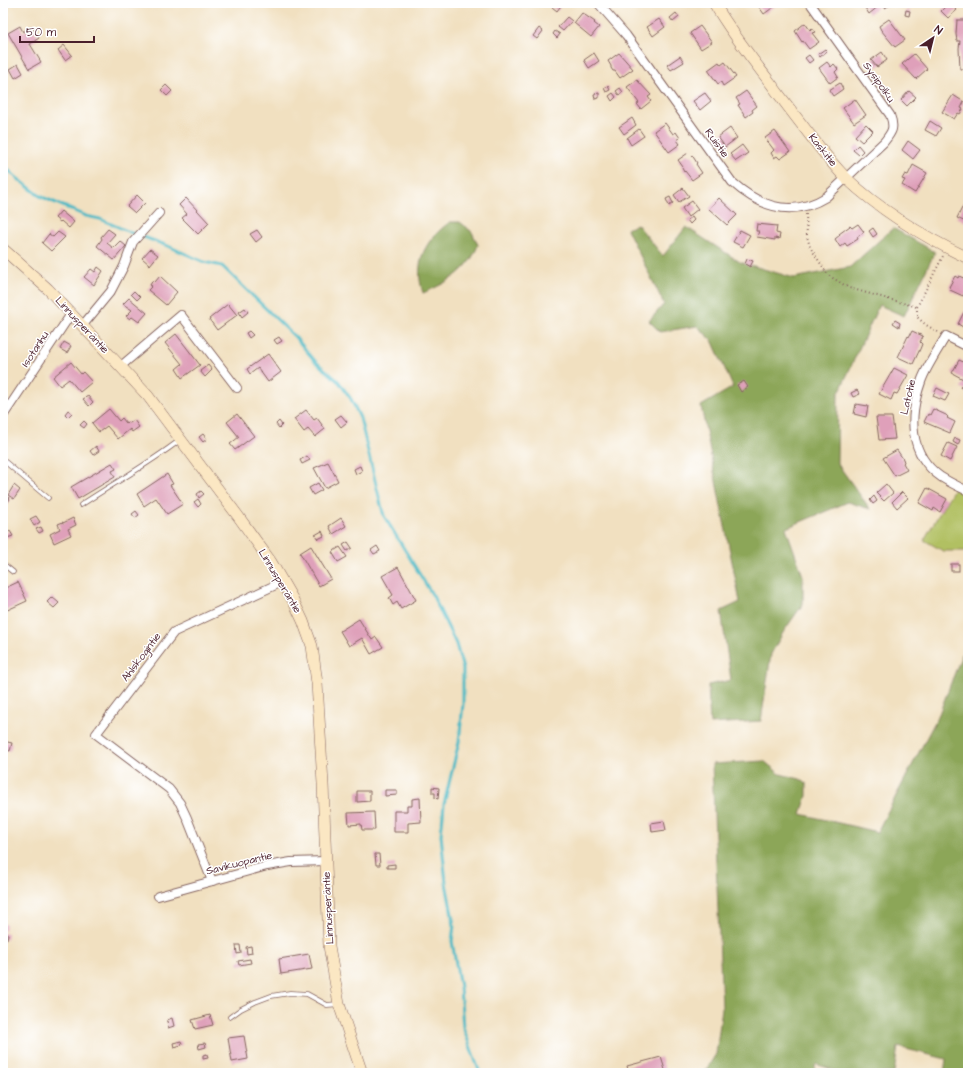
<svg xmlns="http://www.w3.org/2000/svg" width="971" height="1076" viewBox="0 0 971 1076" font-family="'Architects Daughter',sans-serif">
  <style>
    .green { fill: #b1c062; stroke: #7e7046 }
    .forest { fill: #8ca658; stroke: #6b6242 }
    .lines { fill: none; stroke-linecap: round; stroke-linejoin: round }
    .stream { stroke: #4bb9c5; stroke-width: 3 }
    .building { fill: #dfa0ba }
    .lane-casing { stroke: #84635f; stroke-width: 5.5 }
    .street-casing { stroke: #84635f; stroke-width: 10 }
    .secondary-casing { stroke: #84635f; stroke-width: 12 }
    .path { stroke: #84635f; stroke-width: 2; stroke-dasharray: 1 3; stroke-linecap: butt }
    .lane { stroke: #fff; stroke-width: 4 }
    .street { stroke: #fff; stroke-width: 8 }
    .secondary { stroke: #fbe7c3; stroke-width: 11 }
    .labels { text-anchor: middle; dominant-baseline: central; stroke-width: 3; stroke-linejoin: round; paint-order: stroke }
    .street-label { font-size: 11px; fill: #4a1f2b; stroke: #fff }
  </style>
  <rect width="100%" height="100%" fill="#fff"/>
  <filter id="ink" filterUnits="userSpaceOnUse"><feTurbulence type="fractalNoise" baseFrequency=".025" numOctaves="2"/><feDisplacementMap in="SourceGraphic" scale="8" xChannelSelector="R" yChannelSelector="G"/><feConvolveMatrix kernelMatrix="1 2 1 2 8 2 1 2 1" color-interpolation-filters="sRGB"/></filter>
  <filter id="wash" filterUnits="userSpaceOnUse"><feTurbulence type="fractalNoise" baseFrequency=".012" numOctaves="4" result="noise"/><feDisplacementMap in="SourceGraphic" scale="16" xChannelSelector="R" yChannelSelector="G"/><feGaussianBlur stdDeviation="0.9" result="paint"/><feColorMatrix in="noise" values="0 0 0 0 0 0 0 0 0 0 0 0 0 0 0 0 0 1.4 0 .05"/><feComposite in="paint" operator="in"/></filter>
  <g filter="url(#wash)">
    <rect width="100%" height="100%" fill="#f1e0c0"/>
    <path class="green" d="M956,485L968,491V551H943L924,540Z"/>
    <g class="forest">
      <path d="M450,222H460L472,232L478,245C469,271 447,283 423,293C413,262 425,240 450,222Z"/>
      <path d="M637,224L663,256L686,227L740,262L794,278L850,267L893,228L935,252L904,316L879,305L838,395L837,463L870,509L848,502L786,528L803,576V604L784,631L771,654L761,721L710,724L708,685L731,680L721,611L740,602L701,406L733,387L712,340L697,326L660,332L649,321L664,304L627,229Z"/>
      <path d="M968,634V1073H944L946,1059L898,1047L894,1073H842L816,1064L813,1073H704L716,1054L722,1008L712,764L764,761L780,774L800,779L807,784V796L801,814L877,832L939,714L964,649Z"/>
    </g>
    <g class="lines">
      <g class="stream">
        <path d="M3,165L17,178L40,196L86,216L100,219L134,234"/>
        <path d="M141,236L168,246L204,262L222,266L295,337L315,361L339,382L351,399L360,418L380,501L384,516L433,596L456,644L463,669V704L459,742L444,804L441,835L446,883L454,925L452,941L460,987L463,1027L480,1073"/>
      </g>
    </g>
    <g id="blocks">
      <g class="building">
        <path d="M547,3H563L557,11Z"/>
        <path d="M753,3H779L764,14L757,4Z"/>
        <path d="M862,3H877L879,6L869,14Z"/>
        <path d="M884,3H888L890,5L885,8L882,5Z"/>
        <path d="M949,3L957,10L948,18L941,11Z"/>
        <path d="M906,10L910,11L909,16L905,15Z"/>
        <path d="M582,13L595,22L594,23L599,27L591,37L574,23Z"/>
        <path d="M676,13L679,17L673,22L670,18Z"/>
        <path d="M567,17L572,21L563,31L558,27Z"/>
        <path d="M659,19L665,27L653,36L647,27Z"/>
        <path d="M889,19L905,40L895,47L881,30L879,26Z"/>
        <path d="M957,20H968V69H960L959,48L960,41H957L956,34Z"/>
        <path d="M805,23L810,30L812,28L815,32L812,33L819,42L809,49L803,41L802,42L795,31Z"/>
        <path d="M20,26L23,32L32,27L39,38L30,44L41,62L29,69L8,33Z"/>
        <path d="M700,26L712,42L701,49L690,33Z"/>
        <path d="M539,28L543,31L537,39L533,36Z"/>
        <path d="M555,31L560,34L557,38L553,34Z"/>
        <path d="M64,45L72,55L65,60L58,50Z"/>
        <path d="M825,49L827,51L820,57L818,54Z"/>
        <path d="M882,52L887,60L877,67L871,60Z"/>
        <path d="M594,53L599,61L589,68L584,60Z"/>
        <path d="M619,53L633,69L620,78L615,71H613L611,68V66L608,61Z"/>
        <path d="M914,54L927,69L916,79L902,64Z"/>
        <path d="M809,55L813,60L809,63L805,58Z"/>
        <path d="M680,56L684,62L671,70L667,65Z"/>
        <path d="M719,62L721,65L725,62L736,77L723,86L721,82L718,84L708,70Z"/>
        <path d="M827,62L831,67L834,64L838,69L835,72L838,77L830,83L819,68Z"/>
        <path d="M18,64L23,73L15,78L10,69Z"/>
        <path d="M637,80L651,95L648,97L651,101L641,109L637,104L639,103L627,87Z"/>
        <path d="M840,83L843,89L833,96L829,90Z"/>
        <path d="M166,85L172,91L167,96L161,90Z"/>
        <path d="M608,86L610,90L606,92L604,88Z"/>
        <path d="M620,88L623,92L619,95L616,91Z"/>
        <path d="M746,91L757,106L752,110L753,112L746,117L738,105L740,104L736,98Z"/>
        <path d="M909,91L916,97L907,106L901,100Z"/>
        <path d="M599,93V98L595,99L594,94Z"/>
        <path d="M613,93L616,97L612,101L609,96Z"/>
        <path d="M705,93L711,101L700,110L693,101Z"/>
        <path d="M953,95L964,102L961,108L963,109L960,114L958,113L954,119L942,112Z"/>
        <path d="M855,99L866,115L854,123L843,108Z"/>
        <path d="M632,118L636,125L624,134L619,127Z"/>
        <path d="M930,121L941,128L936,136L925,130Z"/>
        <path d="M665,123L673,134L676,132L680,138L677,140L680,144L669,152L654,131Z"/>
        <path d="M866,124L873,131L862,142L855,136Z"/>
        <path d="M730,128L737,138L725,147L718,137Z"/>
        <path d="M639,129L644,136L631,145L627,138Z"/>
        <path d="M775,131L790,152L780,159L777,156L774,158L771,153L774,150L765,138Z"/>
        <path d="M908,141L920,150L913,159L902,150Z"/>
        <path d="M742,145L748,153L736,161L730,154Z"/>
        <path d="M858,145L863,151L859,155L853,150Z"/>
        <path d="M688,153L691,156L692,155L697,163L696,164L702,173L692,180L685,171L684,172L682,168L683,167L678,160Z"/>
        <path d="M913,165L927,173L915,193L902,185L905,180L902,179L905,174L908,175Z"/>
        <path d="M683,188L689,196L679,202L674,195Z"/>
        <path d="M137,195L145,203L135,213L127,206Z"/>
        <path d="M670,197L673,203L669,206L666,199Z"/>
        <path d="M186,198L209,223L198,234L182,218L187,214L179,205Z"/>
        <path d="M719,198L737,215L727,225L709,209Z"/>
        <path d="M692,201L698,209L688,217L682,208Z"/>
        <path d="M964,204L968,206V223L957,218Z"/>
        <path d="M61,211L74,222L69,228L61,221L60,222L55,218Z"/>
        <path d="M692,217L694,220L690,224L687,220Z"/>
        <path d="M757,224L777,226L776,233L780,234L779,239L775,238V240L757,237L759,231H756Z"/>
        <path d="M858,224L864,232L857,237L858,239L847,246L845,243L840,247L835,239L840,235L839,234L850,226L852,228Z"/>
        <path d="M873,228L877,234L873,237L869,231Z"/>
        <path d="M108,229L115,234L107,243L113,248L120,241L126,246L114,260L97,246L102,239L101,237Z"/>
        <path d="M257,230L262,237L256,242L250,234Z"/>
        <path d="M740,230L750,235L743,247L733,242Z"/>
        <path d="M58,232L65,237L51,251L42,243L49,234L53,237Z"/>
        <path d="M150,249L158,255L150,265L142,258Z"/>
        <path d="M747,259L753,261L750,267L745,264Z"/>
        <path d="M98,267L103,271L94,285L84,277L91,269L95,272Z"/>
        <path d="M160,276L177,292L166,305L148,290L152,286L150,285L153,280L155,282Z"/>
        <path d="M955,276L958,278L959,276L968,280V297L964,294L963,296L950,290L951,288L949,287Z"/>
        <path d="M134,291L140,297L137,300L131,294Z"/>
        <path d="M129,298L147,313L139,322L132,317L130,319L126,316L132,310L123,304Z"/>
        <path d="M228,304L237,315L217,330L209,319Z"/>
        <path d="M245,308L248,312L242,317L239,312Z"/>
        <path d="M964,312L968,314V317L963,327L958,324Z"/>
        <path d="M895,320L900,323L899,327L893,323Z"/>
        <path d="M249,331L253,335L249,338L246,333Z"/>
        <path d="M912,331L923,336L920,342L922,344L920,349L913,364L898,357L908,336L909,337Z"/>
        <path d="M176,334L200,365L182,378L176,369L182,364L165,343Z"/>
        <path d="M279,337L282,341L277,344L274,340Z"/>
        <path d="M64,342L71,346L67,353L60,349Z"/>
        <path d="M268,354L281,372L268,382L258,368L250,374L247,369Z"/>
        <path d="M959,360L968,364V391L961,388L965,380L952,373Z"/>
        <path d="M71,362L81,374L83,372L92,382L80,392L69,379L60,386L53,377Z"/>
        <path d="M208,365L212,370L205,377L200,371Z"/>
        <path d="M894,368L908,375L897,394L894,393L891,400L879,394Z"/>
        <path d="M744,381L748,387L741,392L737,385Z"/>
        <path d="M937,388L949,394L945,401L933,396Z"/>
        <path d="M857,390L860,394L853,397L851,393Z"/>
        <path d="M88,396L93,402L89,406L83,399Z"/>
        <path d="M856,404L868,406L866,417L854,414Z"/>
        <path d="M109,409L119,421L122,418L126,423L127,422L130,423L134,420L139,427L132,432L130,429L118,439L107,426L99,432L92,423Z"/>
        <path d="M933,409L946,415L948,417L947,418L955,422L950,433L924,422L928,414L930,415Z"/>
        <path d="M68,410L72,413L68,417L65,414Z"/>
        <path d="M306,410L314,420L317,418L325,429L315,437L308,429L304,432L294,419Z"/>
        <path d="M237,414L254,436L235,450L230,444L239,437L227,422Z"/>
        <path d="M341,415L347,422L341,427L335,419Z"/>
        <path d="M876,417H892L895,439L879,440Z"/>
        <path d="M84,421L87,424L84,428L80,425Z"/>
        <path d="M279,421L282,425L279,428L276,424Z"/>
        <path d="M203,434L207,439L203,442L199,437Z"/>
        <path d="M955,438L960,440L958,445L953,442Z"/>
        <path d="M948,443L957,447L950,461L941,456Z"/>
        <path d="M96,446L99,451L93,455L90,451Z"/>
        <path d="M897,450L903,459L904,462L903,463L907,470L895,476L883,458Z"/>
        <path d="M307,456L310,460L302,464L300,460Z"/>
        <path d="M328,462L338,481L325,488L314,468Z"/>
        <path d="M112,463L116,469L112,471L115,477L78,499L71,487Z"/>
        <path d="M360,466L362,471L356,474L354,469Z"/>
        <path d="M167,474L173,484L170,485L183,504L167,514L156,498L144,506L137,494Z"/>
        <path d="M318,483L322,490L313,495L309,488Z"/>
        <path d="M886,484L893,493L884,501L876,493Z"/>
        <path d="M14,485L20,490L14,499L8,495Z"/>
        <path d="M927,488L947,499L940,512L934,508L933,511L919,503Z"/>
        <path d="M201,491L204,494L199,498L197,494Z"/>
        <path d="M902,492L908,498L897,508L892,502Z"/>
        <path d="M3,493L10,499L3,509Z"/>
        <path d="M874,496L877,501L873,504L870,500Z"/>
        <path d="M198,499L201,504L198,507L194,502Z"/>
        <path d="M136,511L139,515L135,518L132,514Z"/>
        <path d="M36,516L40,522L34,526L30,519Z"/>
        <path d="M73,518L76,525L68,529L71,535L54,543L50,534L60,529L58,524L63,522V523Z"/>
        <path d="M341,518L346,526L333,534L329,526Z"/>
        <path d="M41,527L43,531L39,533L36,529Z"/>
        <path d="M10,531L13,536L7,538L5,533Z"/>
        <path d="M322,531L324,536L318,539L315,535Z"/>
        <path d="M348,542L352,548L347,551L343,545Z"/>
        <path d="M311,546L331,579L319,586L300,553Z"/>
        <path d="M377,546L380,551L374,554L371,550Z"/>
        <path d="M340,547L347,557L338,562L332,552Z"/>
        <rect x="951" y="564" width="8" height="7"/>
        <path d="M398,567L416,600L401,609L397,602L393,605L389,598L393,595L382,576Z"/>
        <path d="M18,582L27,601L3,612V589Z"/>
        <path d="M52,597L59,603L54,608L47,602Z"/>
        <path d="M359,619L372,640L376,637L383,647L371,654L362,638L349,646L340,631Z"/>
        <path d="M3,741L12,743L10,751L3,749Z"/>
        <path d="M432,787L439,788L438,799L435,798V793H432Z"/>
        <path d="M385,790H397V795L385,796Z"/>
        <path d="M357,791H370V801L357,802Z"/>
        <path d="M420,798L421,822L408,823V832H394V811H407V806H412V799Z"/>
        <path d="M374,812L375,830H362L361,824L349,825L348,813Z"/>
        <path d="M664,821L666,830L652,832L651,823Z"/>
        <path d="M375,854H379L380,865H376Z"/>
        <path d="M395,864V868H387V865Z"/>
        <path d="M3,924H6L5,931L3,930Z"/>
        <path d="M3,933L8,934L7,939H3Z"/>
        <path d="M236,945H240L241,953L237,954Z"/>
        <path d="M251,946L252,953L247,954L246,947Z"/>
        <path d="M309,954L312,969L281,974L279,959Z"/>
        <path d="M250,959L251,963L239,965L238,961Z"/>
        <path d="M210,1015L213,1025L195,1029L192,1020Z"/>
        <path d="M172,1018L174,1026L168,1028L167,1020Z"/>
        <path d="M244,1036L248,1059L232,1062L228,1038Z"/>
        <path d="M181,1041L182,1045L174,1047L173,1043Z"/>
        <path d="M205,1043L206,1047L199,1049L198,1044Z"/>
        <path d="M207,1054L208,1058L203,1059V1055Z"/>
        <path d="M661,1057L666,1073H629L627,1066Z"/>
      </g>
    </g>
  </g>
  <g filter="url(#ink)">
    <use href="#blocks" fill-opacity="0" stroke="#84635f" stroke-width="1"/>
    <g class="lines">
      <defs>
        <g id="lane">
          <path d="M3,460L48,498"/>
          <path d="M81,505C114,483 149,464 180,440"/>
          <path d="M3,564L13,572"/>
          <path d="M230,1017L241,1009L255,1002L271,996L290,993L307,994L327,1005L339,1004"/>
        </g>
        <g id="street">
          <path d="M598,3L626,35L732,182C760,207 792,218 826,197L884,142C892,132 895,128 890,115L810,3"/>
          <path d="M83,325L111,291L124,266L133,242L159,213"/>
          <path d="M968,347L946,336C939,348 925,369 921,382C909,416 908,454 941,477C949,482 959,487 968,491"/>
          <path d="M121,366L181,315L237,388"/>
          <path d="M3,416L71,314"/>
          <path d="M212,881L187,818L180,803L169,789L96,734L174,632L282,582"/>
          <path d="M158,896L267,866L291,862L326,861"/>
        </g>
        <g id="secondary">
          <path d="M714,3C731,32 752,59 772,85C785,103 799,121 813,139C823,152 834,166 846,178C882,212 924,237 968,258"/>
          <path d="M3,249L48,289L148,396L238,516L271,562L293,600L303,621L312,646L317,683L323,784L329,946L339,1004L362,1073"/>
        </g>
      </defs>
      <use href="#lane" class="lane-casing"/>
      <use href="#street" class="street-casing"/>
      <use href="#secondary" class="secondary-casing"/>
      <g class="path">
        <path d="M806,214L807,236L810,247L828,275L849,288L917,307"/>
        <path d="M938,332L926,325L917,317V307L943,256"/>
      </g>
      <use href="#lane" class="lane"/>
      <use href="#street" class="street"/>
      <use href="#secondary" class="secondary"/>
    </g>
  </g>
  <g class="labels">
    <g class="street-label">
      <text transform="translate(879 82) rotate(55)">Sysipolku</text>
      <text transform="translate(717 143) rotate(54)">Ruistie</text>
      <text transform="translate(823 150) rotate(51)">Kaskitie</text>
      <text transform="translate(82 325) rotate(47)">Linnusperäntie</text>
      <text transform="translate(35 349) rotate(-57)">Isotanhu</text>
      <text transform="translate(908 397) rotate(-77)">Latotie</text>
      <text transform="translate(280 581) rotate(59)">Linnusperäntie</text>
      <text transform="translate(141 657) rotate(-53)">Ahlskogintie</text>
      <text transform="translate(239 863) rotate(-14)">Savikuopantie</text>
      <text transform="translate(328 908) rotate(-93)">Linnusperäntie</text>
    </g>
  </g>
  <rect width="971" height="1076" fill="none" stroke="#fff" stroke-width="16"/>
  <g transform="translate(933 38) rotate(35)" stroke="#ffffff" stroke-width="3" paint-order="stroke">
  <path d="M0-3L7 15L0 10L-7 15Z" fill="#4a1f2b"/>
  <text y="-6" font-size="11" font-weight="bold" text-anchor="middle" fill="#4a1f2b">N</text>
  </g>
  <path d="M20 36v6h74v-6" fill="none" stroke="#4a1f2b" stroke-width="2"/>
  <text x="26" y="36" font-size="12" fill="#4a1f2b" stroke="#ffffff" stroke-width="3" paint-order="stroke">50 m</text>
</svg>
